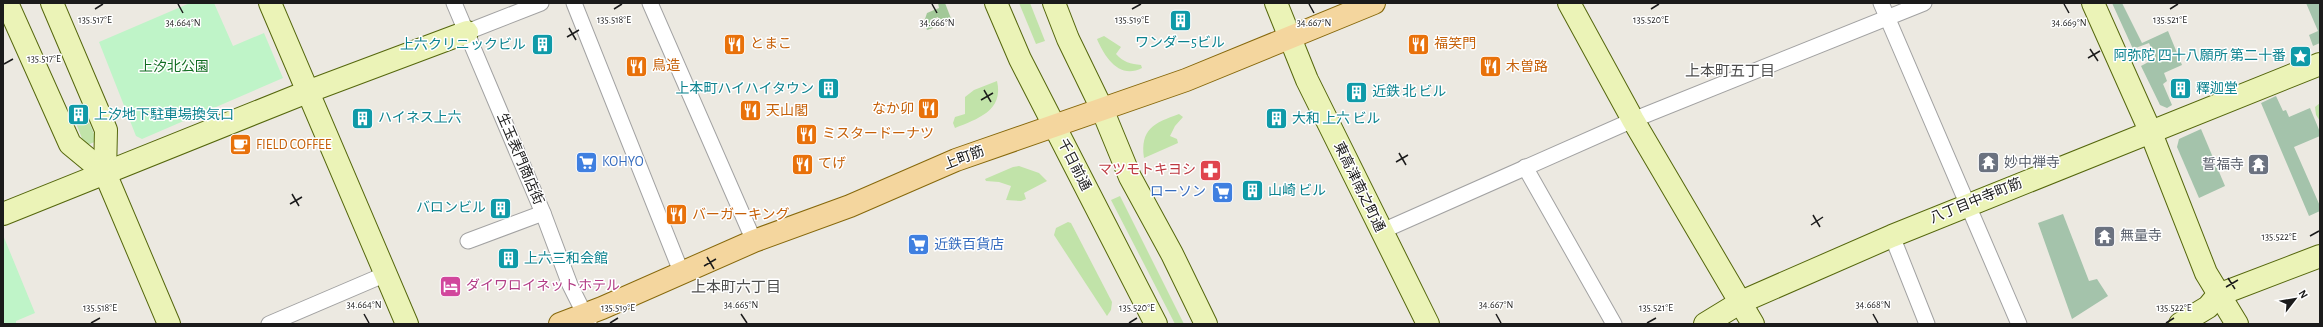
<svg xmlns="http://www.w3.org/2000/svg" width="2323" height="327" viewBox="0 0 2323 327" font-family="'Alegreya Sans','Noto Sans JP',sans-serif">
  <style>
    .grass { fill: #c1e3a9 }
    .forest { fill: #a2c898 }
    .cemetery { fill: #a4c3ab }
    .park { fill: #bff4c8 }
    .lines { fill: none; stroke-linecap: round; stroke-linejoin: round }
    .street-casing { stroke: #a2a2a2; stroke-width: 17 }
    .secondary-casing { stroke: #55670d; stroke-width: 24 }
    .primary-casing { stroke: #86680b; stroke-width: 24 }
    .street { stroke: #fff; stroke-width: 15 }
    .secondary { stroke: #ebf3b7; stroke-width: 22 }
    .primary { stroke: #f4d69e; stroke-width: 22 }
    .ticks { fill: none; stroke: #1b1b1b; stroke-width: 1.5 }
    .labels { text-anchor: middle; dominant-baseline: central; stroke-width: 3; stroke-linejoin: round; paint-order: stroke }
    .culture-label { font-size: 14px; fill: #0d838f; stroke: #fff; text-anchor: start }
    .food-label { font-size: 14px; fill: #c56008; stroke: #fff; text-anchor: start }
    .park-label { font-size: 14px; fill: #136e23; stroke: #fff }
    .street-label { font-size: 14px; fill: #1b1b1b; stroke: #fff }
    .shop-label { font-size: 14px; fill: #366cbe; stroke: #fff; text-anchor: start }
    .worship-label { font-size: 14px; fill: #5b616d; stroke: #fff; text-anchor: start }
    .health-label { font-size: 14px; fill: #be3a42; stroke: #fff; text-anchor: end }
    .hotel-label { font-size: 14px; fill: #b23c85; stroke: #fff; text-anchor: start }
    .neighbourhood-label { font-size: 15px; fill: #4e4e4e; stroke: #fff }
    .ticks-label { font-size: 10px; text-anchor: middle; fill: #1b1b1b; stroke: #fff; stroke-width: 3; stroke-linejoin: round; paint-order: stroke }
  </style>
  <rect width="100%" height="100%" fill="#ece9e1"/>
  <g class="grass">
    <path d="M1019,3H1030L1045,41L1036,44Z"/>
    <path d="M1104,36L1121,47L1116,54C1123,62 1131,64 1141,65L1142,68C1119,80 1104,56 1097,39Z"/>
    <path d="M997,81C1004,111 977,119 955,128L953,123L955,117L965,114V97L974,90Z"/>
    <path d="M81,103L97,141L85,146L70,108L73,107L80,124L85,122L78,105Z"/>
    <path d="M2320,103V121L2316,115L2315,107Z"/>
    <path d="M1179,114L1183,117L1175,126L1170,136L1177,139L1178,143L1144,158C1140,129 1154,123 1179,114Z"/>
    <path d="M1019,166L1039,173L1047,181L1024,193L1026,199L1021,201L1006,200L1011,186L999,182L986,181L985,179L1013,167Z"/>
    <path d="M1120,196L1184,324H1175L1111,200Z"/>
    <path d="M1068,222L1071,223L1112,302L1111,310L1107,316L1054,235L1056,228Z"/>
  </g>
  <path class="forest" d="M938,3H945L952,21L941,25L938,17L930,20L933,28L927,30L924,22L927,13L939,8Z"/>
  <g class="cemetery">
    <path d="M2112,3H2122L2142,43L2168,31L2182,65L2164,73L2167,81L2163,84L2172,105L2167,108L2160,105L2141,66L2156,58L2149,43L2133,49Z"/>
    <path d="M2306,3H2320V43L2313,46L2309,35L2318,31Z"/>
    <path d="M2276,96L2283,111L2286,110L2289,117L2310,108L2320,132V136L2294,147L2320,206V211L2309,216L2261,103Z"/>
    <path d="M2201,129L2225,186L2199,198L2177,147L2179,139Z"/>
    <path d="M2063,214L2089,281L2097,279L2108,296L2072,319L2038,223Z"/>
  </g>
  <g class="park">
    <path d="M190,3H214L233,46L264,33L283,78L142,139L136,136L99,42Z"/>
    <path d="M3,235L35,313L16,321V324H3Z"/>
  </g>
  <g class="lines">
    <defs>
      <g id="street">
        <path d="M454,3L543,213L570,285L589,323"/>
        <path d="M574,3L682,274"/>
        <path d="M650,3L754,241"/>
        <path d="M1881,3L2019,324"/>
        <path d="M467,32L541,3"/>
        <path d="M1525,167L1614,324"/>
        <path d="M1380,232L1633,120L1924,3"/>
        <path d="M1892,236L1927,324"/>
        <path d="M468,241L543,213"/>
        <path d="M269,324L386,274"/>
      </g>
      <g id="secondary">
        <path d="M7,3L70,144L105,173"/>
        <path d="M52,3L106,130L105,173L169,324"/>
        <path d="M270,3L407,324"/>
        <path d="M996,3L1020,59L1156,324"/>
        <path d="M1054,3L1068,39L1102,109L1130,177L1172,254L1206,324"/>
        <path d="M1276,3L1307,80L1428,324"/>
        <path d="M1569,3L1633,120L1753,324"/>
        <path d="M2093,3L2151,133L2206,273L2237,324"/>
        <path d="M3,214L307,92L467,32"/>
        <path d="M1705,324L1741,302L1892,236L2320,64"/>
        <path d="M2180,324L2208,307L2218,295L2320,256"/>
      </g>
      <path id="primary" d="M560,324L602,308L754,241L850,206L956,160L1186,80L1374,3"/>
    </defs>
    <use href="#street" class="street-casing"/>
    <use href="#secondary" class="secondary-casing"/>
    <use href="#primary" class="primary-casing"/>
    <use href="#street" class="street"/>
    <use href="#secondary" class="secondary"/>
    <use href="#primary" class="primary"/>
  </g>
  <path class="ticks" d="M178,4L183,13M932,4L937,13M1309,4L1314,13M2064,4L2069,13M95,9L103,4M614,9L622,4M1132,9L1141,4M1651,9L1659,4M2170,9L2178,4M569,28L576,40M567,37L579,30M2090,49L2098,61M2088,58L2100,51M4,64L13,59M984,90L991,102M981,100L993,93M1399,153L1406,165M1396,162L1408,155M292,194L299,206M290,204L302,197M1813,215L1820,227M1811,225L1823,217M2310,236L2319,231M707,257L714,269M704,266L716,259M2228,278L2235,289M2226,287L2238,280M364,314L369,323M741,314L747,323M1496,314L1501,323M1873,314L1878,323M91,323L100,318M610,323L618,318M1129,323L1137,318M1647,323L1656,318M2166,323L2174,318"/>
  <defs>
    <symbol id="building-square" viewBox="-11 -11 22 22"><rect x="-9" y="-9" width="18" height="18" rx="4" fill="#0f9aa8" stroke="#fff"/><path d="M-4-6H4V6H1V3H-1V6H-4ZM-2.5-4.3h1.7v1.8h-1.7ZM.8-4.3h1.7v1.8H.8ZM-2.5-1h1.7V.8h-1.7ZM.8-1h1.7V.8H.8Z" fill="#fff"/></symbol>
    <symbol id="restaurant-square" viewBox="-11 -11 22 22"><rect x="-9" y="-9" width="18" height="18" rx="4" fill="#e8710a" stroke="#fff"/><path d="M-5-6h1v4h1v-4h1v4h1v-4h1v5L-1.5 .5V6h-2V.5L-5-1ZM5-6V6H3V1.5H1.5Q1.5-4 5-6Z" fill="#fff"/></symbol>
    <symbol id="sight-square" viewBox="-11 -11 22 22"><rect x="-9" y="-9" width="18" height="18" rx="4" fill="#0f9aa8" stroke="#fff"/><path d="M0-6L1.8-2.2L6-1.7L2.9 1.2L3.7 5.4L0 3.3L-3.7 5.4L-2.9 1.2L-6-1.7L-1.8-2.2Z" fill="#fff"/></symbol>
    <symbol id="cafe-square" viewBox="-11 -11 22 22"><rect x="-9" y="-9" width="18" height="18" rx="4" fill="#e8710a" stroke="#fff"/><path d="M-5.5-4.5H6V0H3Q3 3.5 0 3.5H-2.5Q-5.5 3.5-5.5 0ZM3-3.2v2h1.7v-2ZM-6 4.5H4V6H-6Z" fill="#fff"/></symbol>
    <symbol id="supermarket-square" viewBox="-11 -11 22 22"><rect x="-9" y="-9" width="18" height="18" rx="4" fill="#3f7fe0" stroke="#fff"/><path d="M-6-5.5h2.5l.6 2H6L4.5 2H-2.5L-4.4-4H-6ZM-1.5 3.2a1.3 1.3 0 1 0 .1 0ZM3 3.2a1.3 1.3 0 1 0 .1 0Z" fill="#fff"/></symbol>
    <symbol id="temple-square" viewBox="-11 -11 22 22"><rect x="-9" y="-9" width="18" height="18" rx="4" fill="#6b7280" stroke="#fff"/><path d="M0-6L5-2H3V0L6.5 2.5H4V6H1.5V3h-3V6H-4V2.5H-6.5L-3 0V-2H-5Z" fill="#fff"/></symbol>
    <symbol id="pharmacy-square" viewBox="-11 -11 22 22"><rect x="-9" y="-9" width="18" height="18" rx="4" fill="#e0444e" stroke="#fff"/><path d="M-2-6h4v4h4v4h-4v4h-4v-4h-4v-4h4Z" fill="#fff"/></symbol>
    <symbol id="hotel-square" viewBox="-11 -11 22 22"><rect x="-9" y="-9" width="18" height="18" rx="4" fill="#d1479c" stroke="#fff"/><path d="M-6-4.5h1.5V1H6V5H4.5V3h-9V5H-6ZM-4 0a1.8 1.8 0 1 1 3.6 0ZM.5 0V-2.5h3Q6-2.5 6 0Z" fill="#fff"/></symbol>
  </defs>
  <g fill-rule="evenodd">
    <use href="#building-square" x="1168" y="8" width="25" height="25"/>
    <use href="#restaurant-square" x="722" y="32" width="25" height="25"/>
    <use href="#restaurant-square" x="1406" y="32" width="25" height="25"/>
    <use href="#building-square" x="530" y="32" width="25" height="25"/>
    <use href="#sight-square" x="2288" y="44" width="25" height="25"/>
    <use href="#restaurant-square" x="624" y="54" width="25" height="25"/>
    <use href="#restaurant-square" x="1478" y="54" width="25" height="25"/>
    <use href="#building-square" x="816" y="76" width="25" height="25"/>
    <use href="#building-square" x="2168" y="76" width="25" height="25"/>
    <use href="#building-square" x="1344" y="80" width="25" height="25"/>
    <use href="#restaurant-square" x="916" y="96" width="25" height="25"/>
    <use href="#restaurant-square" x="738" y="98" width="25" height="25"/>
    <use href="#building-square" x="66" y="102" width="25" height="25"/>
    <use href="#building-square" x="350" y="106" width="25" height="25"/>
    <use href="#building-square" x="1264" y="106" width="25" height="25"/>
    <use href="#restaurant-square" x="794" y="122" width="25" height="25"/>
    <use href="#cafe-square" x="228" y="132" width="25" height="25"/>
    <use href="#supermarket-square" x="574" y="150" width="25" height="25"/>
    <use href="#temple-square" x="1976" y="150" width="25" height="25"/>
    <use href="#restaurant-square" x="790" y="152" width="25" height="25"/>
    <use href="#temple-square" x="2246" y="152" width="25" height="25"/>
    <use href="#pharmacy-square" x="1198" y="158" width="25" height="25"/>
    <use href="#building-square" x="1240" y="178" width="25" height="25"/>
    <use href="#supermarket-square" x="1210" y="180" width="25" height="25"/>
    <use href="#building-square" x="488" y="196" width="25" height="25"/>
    <use href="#restaurant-square" x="664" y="202" width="25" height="25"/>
    <use href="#temple-square" x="2092" y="224" width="25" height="25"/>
    <use href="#supermarket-square" x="906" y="232" width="25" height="25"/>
    <use href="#building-square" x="496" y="246" width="25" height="25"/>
    <use href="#hotel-square" x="438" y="274" width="25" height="25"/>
  </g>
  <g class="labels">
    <g class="culture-label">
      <text x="1180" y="43" text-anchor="middle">ワンダー5ビル</text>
      <text x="526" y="45" text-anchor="end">上六クリニックビル</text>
      <text x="2286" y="56" text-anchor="end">阿弥陀 四十八願所 第二十番</text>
      <text x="814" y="89" text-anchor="end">上本町ハイハイタウン</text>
      <text x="2196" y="89">釋迦堂</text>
      <text x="1372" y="92">近鉄 北 ビル</text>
      <text x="94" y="115">上汐地下駐車場換気口</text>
      <text x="378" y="118">ハイネス上六</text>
      <text x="1292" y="119">大和 上六 ビル</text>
      <text x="1268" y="191">山崎 ビル</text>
      <text x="486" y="208" text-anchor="end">バロンビル</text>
      <text x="524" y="259">上六三和会館</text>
    </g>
    <g class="food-label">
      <text x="750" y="44">とまこ</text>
      <text x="1434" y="44">福笑門</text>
      <text x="652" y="66">鳥造</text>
      <text x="1506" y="67">木曽路</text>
      <text x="914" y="109" text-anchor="end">なか卯</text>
      <text x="766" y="111">天山閣</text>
      <text x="822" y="134">ミスタードーナツ</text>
      <text x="256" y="145">FIELD COFFEE</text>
      <text x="818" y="164">てげ</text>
      <text x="692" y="215">バーガーキング</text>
    </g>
    <g class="park-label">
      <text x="174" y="67">上汐北公園</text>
    </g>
    <g class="street-label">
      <text transform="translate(964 158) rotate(-21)">上町筋</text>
      <text transform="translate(520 159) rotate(67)">生玉表門商店街</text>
      <text transform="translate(1074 165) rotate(63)">千日前通</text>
      <text transform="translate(1359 187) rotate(64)">東高津南之町通</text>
      <text transform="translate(1976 201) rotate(-22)">八丁目中寺町筋</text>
    </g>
    <g class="shop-label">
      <text x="602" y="162">KOHYO</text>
      <text x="1206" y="192" text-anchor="end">ローソン</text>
      <text x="934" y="245">近鉄百貨店</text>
    </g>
    <g class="worship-label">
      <text x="2004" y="163">妙中禅寺</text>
      <text x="2244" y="165" text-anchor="end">誓福寺</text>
      <text x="2120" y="236">無量寺</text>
    </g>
    <g class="health-label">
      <text x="1196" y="170">マツモトキヨシ</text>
    </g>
    <g class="hotel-label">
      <text x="466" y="286">ダイワロイネットホテル</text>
    </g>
    <g class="neighbourhood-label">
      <text x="1730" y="71">上本町五丁目</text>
      <text x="736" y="287">上本町六丁目</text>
    </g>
  </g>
  <g class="ticks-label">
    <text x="95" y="23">135.517°E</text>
    <text x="614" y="23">135.518°E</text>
    <text x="1132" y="23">135.519°E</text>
    <text x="1651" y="23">135.520°E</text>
    <text x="2170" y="23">135.521°E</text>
    <text x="937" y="26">34.666°N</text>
    <text x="1314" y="26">34.667°N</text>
    <text x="183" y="26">34.664°N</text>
    <text x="2069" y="26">34.669°N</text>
    <text x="44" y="62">135.517°E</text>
    <text x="2279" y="240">135.522°E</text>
    <text x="364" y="308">34.664°N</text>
    <text x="741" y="308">34.665°N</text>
    <text x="1496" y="308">34.667°N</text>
    <text x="1873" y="308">34.668°N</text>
    <text x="100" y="311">135.518°E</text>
    <text x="618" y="311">135.519°E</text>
    <text x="1137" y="311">135.520°E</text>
    <text x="1656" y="311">135.521°E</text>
    <text x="2174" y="311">135.522°E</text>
  </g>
  <rect width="2323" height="327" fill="none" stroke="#1b1b1b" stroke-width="8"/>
  <g transform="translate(2295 299) rotate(59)" stroke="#ffffff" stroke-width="3" paint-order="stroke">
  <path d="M0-3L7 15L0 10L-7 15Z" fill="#1b1b1b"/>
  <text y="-6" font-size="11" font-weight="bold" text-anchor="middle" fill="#1b1b1b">N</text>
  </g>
</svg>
